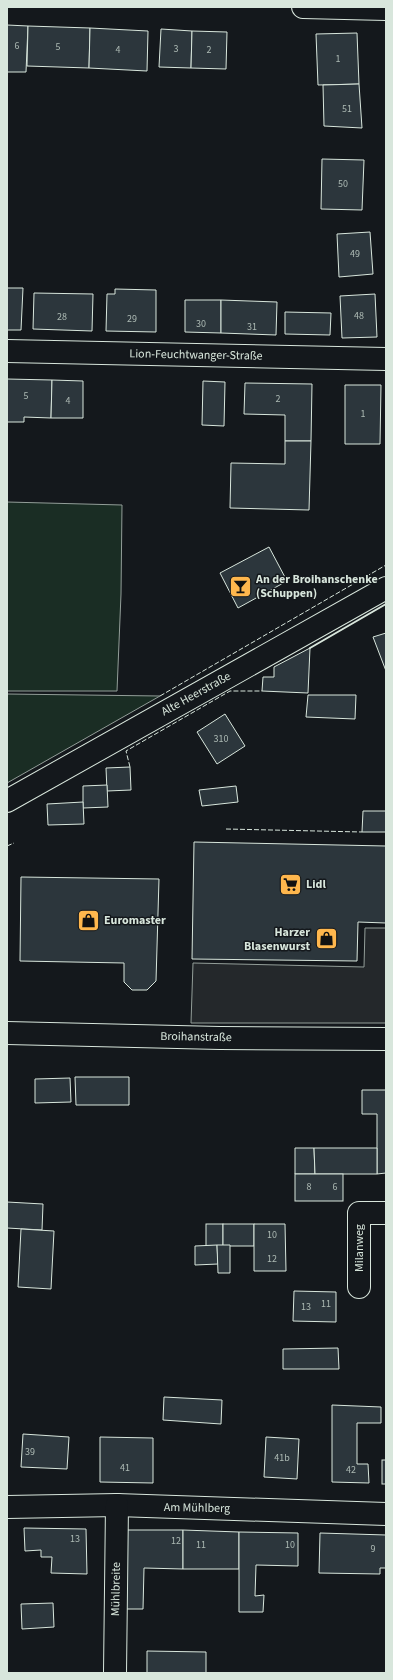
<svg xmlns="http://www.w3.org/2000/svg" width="393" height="1680" viewBox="0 0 393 1680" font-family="'Source Sans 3',sans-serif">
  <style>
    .green { fill: #1a2d24; stroke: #939e99 }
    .parking { fill: #24282b; stroke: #939e99 }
    .building { fill: #2c363c; stroke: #d8e6dc }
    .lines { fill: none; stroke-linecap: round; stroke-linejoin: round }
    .minor-casing { stroke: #d8e6dc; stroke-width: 24 }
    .minor { stroke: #14181c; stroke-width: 22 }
    .fence { stroke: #d8e6dc; stroke-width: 1; stroke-dasharray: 5 2; stroke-linecap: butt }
    .wall { stroke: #d8e6dc; stroke-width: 2 }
    .labels { text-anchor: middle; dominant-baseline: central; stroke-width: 3; stroke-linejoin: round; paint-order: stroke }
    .number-label { font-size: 10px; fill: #adbab4 }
    .street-label { font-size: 12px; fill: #d8e6dc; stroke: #14181c }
    .poi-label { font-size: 12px; font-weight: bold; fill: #d8e6dc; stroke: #14181c; text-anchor: start }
  </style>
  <rect width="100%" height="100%" fill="#14181c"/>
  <g class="green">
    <path d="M7,502L122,505L121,594L117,691H7Z"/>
    <path d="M7,694L160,696L7,783Z"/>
  </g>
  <path class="parking" d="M365,928H386V1023H191L193,963L364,967Z"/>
  <g class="building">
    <path d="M7,25L28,26L26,72H7Z"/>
    <path d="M28,26L90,28L89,68L27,66Z"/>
    <path d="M90,28L148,31L147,71L89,68Z"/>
    <path d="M161,29L192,31L191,68L159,67Z"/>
    <path d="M192,31L227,32L226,69L191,68Z"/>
    <path d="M357,33L359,84L318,85L316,34Z"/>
    <path d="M359,84L362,128L324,126L323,85Z"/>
    <path d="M322,159L364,160L362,210L321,209Z"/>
    <path d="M370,232L373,274L339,277L337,234Z"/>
    <path d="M7,288H23L21,330H7Z"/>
    <path d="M115,289L156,290V332L106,331L107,294H115Z"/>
    <path d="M34,293L93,294L92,331L33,329Z"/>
    <path d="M375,294L377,337L342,338L340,296Z"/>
    <path d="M185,300H221V333L185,332Z"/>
    <path d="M221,300L277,302L276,335L221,333Z"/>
    <path d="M285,312L331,313L330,335L285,334Z"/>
    <path d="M7,379L52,380L51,418L24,417V422H7Z"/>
    <path d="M52,380L83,381V418H51Z"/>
    <path d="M203,381L225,382L224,426L202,425Z"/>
    <path d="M245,383L312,384L311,441H285V415L244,414Z"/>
    <path d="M345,385H381L380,444H345Z"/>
    <path d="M285,441H311L309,510L230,508L231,463L285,464Z"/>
    <path d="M269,547L287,581L238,608L220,573Z"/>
    <path d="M386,633V671L373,637Z"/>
    <path d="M310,648L308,693L262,691L263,677H274V667Z"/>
    <path d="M308,695H356L355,719L306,717Z"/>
    <path d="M225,714L245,746L217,764L197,732Z"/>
    <path d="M130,767L131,790L107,791L106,768Z"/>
    <path d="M107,785L108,807L83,808V786Z"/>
    <path d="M236,786L238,802L202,806L199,790Z"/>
    <path d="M83,802L84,824L48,825L47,804Z"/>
    <path d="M363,811H386V832H362Z"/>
    <path d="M194,842L386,846V923L358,922L357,961L192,959Z"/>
    <path d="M21,877L159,879L156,981L147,990H132L124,982V963L20,961Z"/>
    <path d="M75,1077H129V1105H76Z"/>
    <path d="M70,1078L71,1102L35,1103V1079Z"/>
    <path d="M362,1090H386V1173L377,1174V1114H362Z"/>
    <path d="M295,1148H314L315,1174H295Z"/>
    <path d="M314,1148H377V1174H315Z"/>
    <rect x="295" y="1174" width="48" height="27"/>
    <path d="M7,1202L43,1204L42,1230L7,1228Z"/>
    <rect x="206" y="1224" width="17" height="22"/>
    <rect x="223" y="1224" width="31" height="22"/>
    <path d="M254,1224H285L286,1271H254Z"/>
    <path d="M21,1229L54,1231L51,1289L18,1287Z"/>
    <path d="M217,1245L218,1264L195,1265V1246Z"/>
    <path d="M217,1245H230V1273H218Z"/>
    <path d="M294,1291L336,1292V1322L293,1321Z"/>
    <path d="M338,1348L339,1369H283V1349Z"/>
    <path d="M164,1397L222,1400L221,1424L163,1420Z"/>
    <path d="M332,1405L381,1407V1423H357V1464H368L369,1483L332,1482Z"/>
    <path d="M23,1434L69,1437L67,1469L21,1467Z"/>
    <path d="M100,1437L153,1438V1483L100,1482Z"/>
    <path d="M266,1437L299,1439L297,1479L264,1477Z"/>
    <rect x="382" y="1460" width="4" height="24"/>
    <path d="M24,1528L86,1529L87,1574L51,1573L52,1557H41V1550L25,1551Z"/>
    <path d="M126,1530H183V1569L144,1568L143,1609H126Z"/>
    <path d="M183,1530L239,1532V1569H183Z"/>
    <path d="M239,1532L298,1533V1566L256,1565L255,1596L264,1595L263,1612H239Z"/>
    <path d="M320,1533L386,1535V1568H380V1574L319,1573Z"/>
    <path d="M53,1603L54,1627L22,1629L21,1604Z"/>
    <path d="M147,1651L206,1652V1673H147Z"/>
  </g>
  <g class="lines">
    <defs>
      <g id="minor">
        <path d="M303,7L386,9"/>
        <path d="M7,351L386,359"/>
        <path d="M7,801L386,588"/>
        <path d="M7,1033L220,1038L386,1039"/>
        <path d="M359,1287V1213H386"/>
        <path d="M7,1507L117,1505L386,1514"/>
        <path d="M115,1673L117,1505"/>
      </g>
    </defs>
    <use href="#minor" class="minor-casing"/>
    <use href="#minor" class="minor"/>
    <g class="fence">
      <path d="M160,696L386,565"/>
      <path d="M130,767L126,751L230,691H262"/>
      <path d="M226,829L362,832"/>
      <path d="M7,846L14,843"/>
    </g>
    <path class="wall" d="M310,648L386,604"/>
  </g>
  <defs>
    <symbol id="bar-square" viewBox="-11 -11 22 22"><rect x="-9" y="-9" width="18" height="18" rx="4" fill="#ffb74d" stroke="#14181c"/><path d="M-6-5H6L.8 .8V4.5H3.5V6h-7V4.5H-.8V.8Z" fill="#111"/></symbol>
    <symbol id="supermarket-square" viewBox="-11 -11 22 22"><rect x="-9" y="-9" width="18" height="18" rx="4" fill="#ffb74d" stroke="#14181c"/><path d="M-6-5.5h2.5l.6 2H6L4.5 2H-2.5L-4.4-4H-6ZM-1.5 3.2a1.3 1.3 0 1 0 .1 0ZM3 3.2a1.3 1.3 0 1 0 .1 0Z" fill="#111"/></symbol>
    <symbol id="shop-square" viewBox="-11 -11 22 22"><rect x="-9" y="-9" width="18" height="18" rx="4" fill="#ffb74d" stroke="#14181c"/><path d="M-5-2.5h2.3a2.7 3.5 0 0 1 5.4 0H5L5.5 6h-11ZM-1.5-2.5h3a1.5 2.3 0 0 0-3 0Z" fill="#111"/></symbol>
  </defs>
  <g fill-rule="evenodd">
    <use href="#bar-square" x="228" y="574" width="25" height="25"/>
    <use href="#supermarket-square" x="278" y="872" width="25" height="25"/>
    <use href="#shop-square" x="76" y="908" width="25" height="25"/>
    <use href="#shop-square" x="314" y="926" width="25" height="25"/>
  </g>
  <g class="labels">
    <g class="number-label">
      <text x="17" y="46">6</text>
      <text x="58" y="47">5</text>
      <text x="176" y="49">3</text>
      <text x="118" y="50">4</text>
      <text x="209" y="50">2</text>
      <text x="338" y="59">1</text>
      <text x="347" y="109">51</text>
      <text x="343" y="184">50</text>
      <text x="355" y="254">49</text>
      <text x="359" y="316">48</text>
      <text x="62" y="317">28</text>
      <text x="132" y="319">29</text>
      <text x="201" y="324">30</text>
      <text x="252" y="327">31</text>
      <text x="26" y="396">5</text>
      <text x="278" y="399">2</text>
      <text x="68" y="401">4</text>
      <text x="363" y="414">1</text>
      <text x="221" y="739">310</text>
      <text x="309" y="1187">8</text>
      <text x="335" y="1187">6</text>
      <text x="272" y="1235">10</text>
      <text x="272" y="1259">12</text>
      <text x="326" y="1304">11</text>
      <text x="306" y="1307">13</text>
      <text x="30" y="1452">39</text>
      <text x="282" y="1458">41b</text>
      <text x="125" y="1468">41</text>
      <text x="351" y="1470">42</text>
      <text x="75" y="1539">13</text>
      <text x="176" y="1541">12</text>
      <text x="201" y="1545">11</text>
      <text x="290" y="1545">10</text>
      <text x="373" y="1549">9</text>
    </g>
    <g class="street-label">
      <text transform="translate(196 355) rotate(1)">Lion-Feuchtwanger-Straße</text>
      <text transform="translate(196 694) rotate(-29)">Alte Heerstraße</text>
      <text transform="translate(196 1037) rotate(1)">Broihanstraße</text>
      <text transform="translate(359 1248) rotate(-90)">Milanweg</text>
      <text transform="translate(197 1508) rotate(1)">Am Mühlberg</text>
      <text transform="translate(116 1589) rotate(-89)">Mühlbreite</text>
    </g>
    <g class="poi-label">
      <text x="256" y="579">An der Broihanschenke<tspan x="256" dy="14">(Schuppen)</tspan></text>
      <text x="306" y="884">Lidl</text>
      <text x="104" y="920">Euromaster</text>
      <text x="310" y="932" text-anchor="end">Harzer<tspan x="310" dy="14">Blasenwurst</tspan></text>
    </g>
  </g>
  <rect width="393" height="1680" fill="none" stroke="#d8e6dc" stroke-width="16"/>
</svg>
